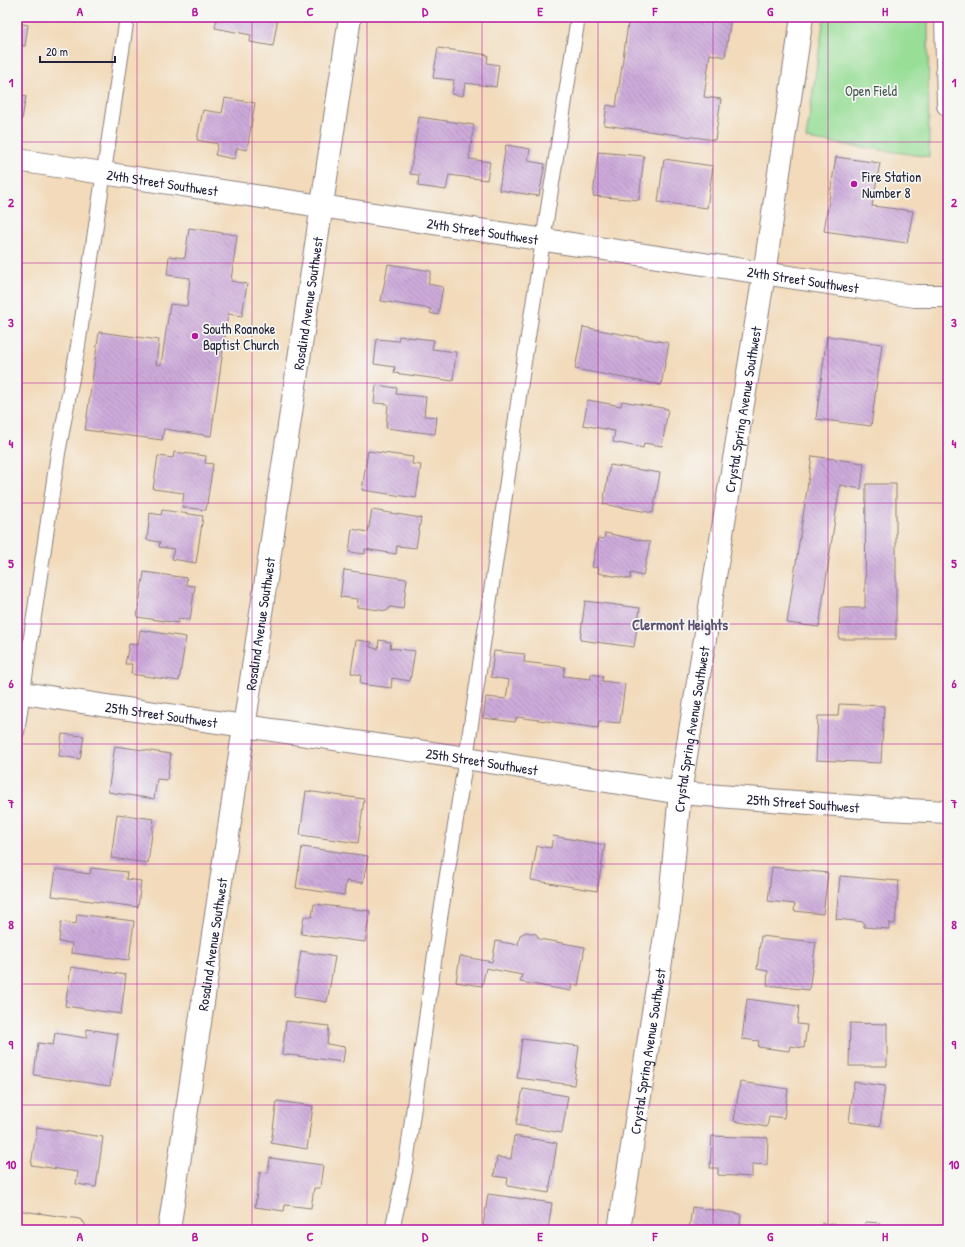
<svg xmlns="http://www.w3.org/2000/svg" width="965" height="1247" viewBox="0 0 965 1247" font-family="'Patrick Hand',sans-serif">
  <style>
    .park { fill: #98de97; stroke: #5d8069 }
    .building { fill: url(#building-back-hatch) }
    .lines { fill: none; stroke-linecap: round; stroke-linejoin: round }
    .lane-casing { stroke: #8a7e7a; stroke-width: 16 }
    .street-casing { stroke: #8a7e7a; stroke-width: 24 }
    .secondary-casing { stroke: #8a7e7a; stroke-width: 24 }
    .lane { stroke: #fff; stroke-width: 14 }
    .street { stroke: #fff; stroke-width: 22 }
    .secondary { stroke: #f9e7c3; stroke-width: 22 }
    .grid { fill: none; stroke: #b5179e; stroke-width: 1; stroke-opacity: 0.55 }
    .poi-dot { fill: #b5179e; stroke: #f6f6f2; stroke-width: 1.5 }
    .labels { text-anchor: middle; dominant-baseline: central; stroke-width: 3.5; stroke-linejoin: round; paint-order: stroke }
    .park-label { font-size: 14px; fill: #455a57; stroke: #f6f6f2 }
    .poi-label { font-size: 14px; fill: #22223b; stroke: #f6f6f2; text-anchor: start }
    .street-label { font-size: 14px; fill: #22223b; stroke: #f6f6f2 }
    .neighbourhood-label { font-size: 15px; font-weight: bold; fill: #5e5273; stroke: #f6f6f2 }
    .neatline { fill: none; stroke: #b5179e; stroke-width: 1.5 }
    .grid-label { font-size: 13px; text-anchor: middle; font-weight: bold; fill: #b5179e }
  </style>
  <defs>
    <pattern id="building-back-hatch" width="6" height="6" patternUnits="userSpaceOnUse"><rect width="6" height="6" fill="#cdaada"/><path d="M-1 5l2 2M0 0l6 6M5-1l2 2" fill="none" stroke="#a68ab2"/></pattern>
  </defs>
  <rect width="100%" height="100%" fill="#f6f6f2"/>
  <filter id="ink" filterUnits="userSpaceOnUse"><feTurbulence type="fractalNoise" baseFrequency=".025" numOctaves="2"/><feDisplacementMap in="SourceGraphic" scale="8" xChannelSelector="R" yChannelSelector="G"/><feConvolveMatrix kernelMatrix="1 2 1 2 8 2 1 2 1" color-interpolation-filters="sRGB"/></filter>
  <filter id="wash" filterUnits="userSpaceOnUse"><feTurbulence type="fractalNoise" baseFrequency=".012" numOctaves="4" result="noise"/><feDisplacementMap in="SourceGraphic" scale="16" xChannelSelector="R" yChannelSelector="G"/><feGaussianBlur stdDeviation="0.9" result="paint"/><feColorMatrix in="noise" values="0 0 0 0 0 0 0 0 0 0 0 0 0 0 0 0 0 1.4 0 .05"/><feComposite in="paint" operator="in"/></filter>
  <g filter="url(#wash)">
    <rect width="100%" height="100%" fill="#f2daba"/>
    <path class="park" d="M824,17H928L929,157L806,139Z"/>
    <g id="blocks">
      <g class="building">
        <path d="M217,17H278L273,46L250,42L251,35L215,28Z"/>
        <path d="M629,17H731L725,57L710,54L704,97L721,99L715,140L604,125L607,105L616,107Z"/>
        <path d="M17,23L28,25L25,46L17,45Z"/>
        <path d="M438,48L488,55L487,63L499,65L496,87L465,83L463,96L452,94L454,80L433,78Z"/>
        <path d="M17,94L26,96L22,119H17Z"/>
        <path d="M225,98L255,103L247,150L237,148L234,159L215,155L218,144L197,140L203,110L222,113Z"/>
        <path d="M419,117L474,125L469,159L490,162L487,180L449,175L446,190L418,186L419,175L410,174Z"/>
        <path d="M506,145L530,149L528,161L545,164L539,196L499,190Z"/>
        <path d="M598,152L644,156L639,200L593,196Z"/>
        <path d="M836,157L880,163L872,206L913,211L907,243L824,231Z"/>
        <path d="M664,159L713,166L707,208L658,202Z"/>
        <path d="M17,218H21L18,238L17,237Z"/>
        <path d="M189,228L237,235L231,281L247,284L242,316L228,314L211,436L164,429L162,440L85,430L99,332L159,340L156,364L161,365L170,304L187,306L190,278L167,275L169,256L185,258Z"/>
        <path d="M388,264L431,271L428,284L443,287L438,315L430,313L431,309L381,301Z"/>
        <path d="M583,327L669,343L661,385L575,369Z"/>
        <path d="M399,336L434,340L432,349L456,352L453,381L394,373L395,367L374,364L377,339L398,341Z"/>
        <path d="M827,336L882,344L871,426L816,419Z"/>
        <path d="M376,385L397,388L396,394L426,397L424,416L437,417L435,434L386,428L388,404L374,403Z"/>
        <path d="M588,400L621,406L622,401L668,409L662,446L644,443L643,448L613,442L615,431L583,425Z"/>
        <path d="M368,451L413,457L412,464L421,465L416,498L362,490Z"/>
        <path d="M174,452L206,456L205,463L213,464L206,510L182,507L184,493L153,489L158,456L173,458Z"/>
        <path d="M812,456L864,463L861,489L840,485L819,627L787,623Z"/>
        <path d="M610,465L660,473L653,513L603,504Z"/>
        <path d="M866,484H896V639H839L840,608H865Z"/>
        <path d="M162,510L203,516L196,563L172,559L174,549L159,547L160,542L147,540L150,513L161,515Z"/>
        <path d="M372,510L421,518L416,548L397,546L396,554L365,549V554L349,552L352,529L368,532Z"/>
        <path d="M605,533L650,542L643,576L631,573L630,579L598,573L599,568L592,567L598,538L604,539Z"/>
        <path d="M344,570L407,579L403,609L390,607L387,611L357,607L358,599L340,597Z"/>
        <path d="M144,572L187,578L186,585L195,586L190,620L179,618L178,623L137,617Z"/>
        <path d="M585,601L640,608L634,647L580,640Z"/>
        <path d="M140,630L186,637L179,681L131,674L132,664H125L129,644L138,645Z"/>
        <path d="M356,640L372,642L370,647L378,649L379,640L391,642L390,648L415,651L410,681L392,678L391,688L360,684L361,675L351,673Z"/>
        <path d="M494,651L525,654L524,662L565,667L563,676L591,679V674L603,676L602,681L625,684L620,723L599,721L598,728L517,717L515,722L483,718L486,697L506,699L509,680L491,677Z"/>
        <path d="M839,704L884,706L881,763L816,760L818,716H838Z"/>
        <path d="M62,734L84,736L80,759L59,756Z"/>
        <path d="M115,746L171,754L167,780L157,779L154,799L108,792Z"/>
        <path d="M306,791L364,799L358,843L300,835Z"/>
        <path d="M117,814L154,819L148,863L111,858Z"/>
        <path d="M553,836L605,845L597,891L531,880L537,846L551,848Z"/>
        <path d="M302,847L368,856L363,883L346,881L344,895L296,888Z"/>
        <path d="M772,867L828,873L823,914L794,911L795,904L768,901Z"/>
        <path d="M91,868L127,872L126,879L141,881L138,907L52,896L56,869L90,874Z"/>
        <path d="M840,876L899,881L895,924L889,923V929L864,927V922L836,919Z"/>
        <path d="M314,904L370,911L365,942L301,934L304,916L312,917Z"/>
        <path d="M77,914L134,921L129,960L71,953L72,943L59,942L61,922L76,924Z"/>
        <path d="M526,932L536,934L539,939L585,947L578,986L572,984L571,991L520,982L522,975L486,968L482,986L456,982L460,956L492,962L496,941L518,945L520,935Z"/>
        <path d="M761,936L816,942L809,990L767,985L768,971L757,969Z"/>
        <path d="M301,951L335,957L327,1002L294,997Z"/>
        <path d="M71,967L126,975L121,1014L65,1006Z"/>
        <path d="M747,999L799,1006L797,1024L807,1025L804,1048L790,1046L789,1051L758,1047L759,1041L742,1039Z"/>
        <path d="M286,1021L329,1026L327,1044L345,1047L343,1062L282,1054Z"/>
        <path d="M850,1023L887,1024V1066H849Z"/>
        <path d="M87,1029L118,1034L110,1086L34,1075L38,1043L53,1045L55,1033L86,1038Z"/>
        <path d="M522,1039L579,1046L574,1085L517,1078Z"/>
        <path d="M740,1082L788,1089L784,1118L769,1116L767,1127L734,1121Z"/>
        <path d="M854,1082L885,1086L880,1126L849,1122Z"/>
        <path d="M523,1089L568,1096L562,1133L516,1125Z"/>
        <path d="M277,1101L313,1106L307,1149L271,1143Z"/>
        <path d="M37,1127L103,1137L96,1187L76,1184L78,1172L31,1165Z"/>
        <path d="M514,1136L557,1143L549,1193L507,1186L508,1178L494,1176L497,1157L511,1159Z"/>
        <path d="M712,1136L768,1138L767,1165L752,1164V1177L718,1175V1168H710Z"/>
        <path d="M270,1158L323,1165L320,1188H314L311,1208L285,1205L284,1211L255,1207L260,1172L268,1173Z"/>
        <path d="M488,1194L552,1203L548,1230H498V1228L483,1226Z"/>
        <path d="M692,1207L741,1214L740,1225L761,1228L760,1230H689Z"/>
        <path d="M865,1222L880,1223L879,1228L889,1229V1230H821L822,1223L865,1227Z"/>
      </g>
    </g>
  </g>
  <g filter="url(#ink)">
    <use href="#blocks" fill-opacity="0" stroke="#8a7e7a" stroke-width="1"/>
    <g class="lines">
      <defs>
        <g id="lane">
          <path d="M17,732L58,453L78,346L127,17"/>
          <path d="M392,1230L405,1171L440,918L466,758L499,538L522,375L578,17"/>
        </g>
        <g id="street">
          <path d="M946,17L948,105"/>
          <path id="s1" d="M17,160L915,296H948"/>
          <path id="s2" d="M17,692L107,706L466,758L680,793L887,809L948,812"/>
          <path id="s3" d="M169,1230L350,17"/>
          <path id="s4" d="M619,1230L669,910L680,793L764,274L802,17"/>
        </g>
        <path id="secondary" d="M17,1222L75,1230"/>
      </defs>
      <use href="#lane" class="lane-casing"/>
      <use href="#street" class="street-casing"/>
      <use href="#secondary" class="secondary-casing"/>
      <use href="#lane" class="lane"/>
      <use href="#street" class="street"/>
      <use href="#secondary" class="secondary"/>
    </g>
  </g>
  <path class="grid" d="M137,17V1230M252,17V1230M367,17V1230M482,17V1230M598,17V1230M713,17V1230M828,17V1230M17,142H948M17,263H948M17,383H948M17,503H948M17,624H948M17,744H948M17,864H948M17,984H948M17,1105H948"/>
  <g class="poi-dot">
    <circle cx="854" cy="184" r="4"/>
    <circle cx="195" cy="336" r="4"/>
  </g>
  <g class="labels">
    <g class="park-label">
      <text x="871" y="90">Open Field</text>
    </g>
    <g class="poi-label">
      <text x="862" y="176">Fire Station<tspan x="862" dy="16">Number 8</tspan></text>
      <text x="203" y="328">South Roanoke<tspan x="203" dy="16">Baptist Church</tspan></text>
    </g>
    <g class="street-label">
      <text stroke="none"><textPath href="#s1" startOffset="147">24th Street Southwest</textPath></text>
      <text stroke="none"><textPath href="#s1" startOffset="471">24th Street Southwest</textPath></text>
      <text stroke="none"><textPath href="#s1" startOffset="795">24th Street Southwest</textPath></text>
      <text stroke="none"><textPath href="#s3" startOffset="937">Rosalind Avenue Southwest</textPath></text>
      <text stroke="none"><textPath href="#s4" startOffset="830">Crystal Spring Avenue Southwest</textPath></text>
      <text stroke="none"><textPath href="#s3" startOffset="613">Rosalind Avenue Southwest</textPath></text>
      <text stroke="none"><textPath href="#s2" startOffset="146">25th Street Southwest</textPath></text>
      <text stroke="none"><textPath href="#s4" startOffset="506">Crystal Spring Avenue Southwest</textPath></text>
      <text stroke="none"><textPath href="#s2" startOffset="470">25th Street Southwest</textPath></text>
      <text stroke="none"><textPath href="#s2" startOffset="794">25th Street Southwest</textPath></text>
      <text stroke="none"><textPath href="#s3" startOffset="289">Rosalind Avenue Southwest</textPath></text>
      <text stroke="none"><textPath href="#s4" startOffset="181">Crystal Spring Avenue Southwest</textPath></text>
    </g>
    <g class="neighbourhood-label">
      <text x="680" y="624">Clermont Heights</text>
    </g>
  </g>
  <rect width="965" height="1247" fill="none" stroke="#f6f6f2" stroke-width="44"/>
  <path d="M40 56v6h75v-6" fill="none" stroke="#22223b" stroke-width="2"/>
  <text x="46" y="56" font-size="12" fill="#22223b" stroke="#f6f6f2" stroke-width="3" paint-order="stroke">20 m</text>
  <rect x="22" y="22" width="921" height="1203" class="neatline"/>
  <g class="grid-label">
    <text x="80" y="16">A</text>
    <text x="195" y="16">B</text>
    <text x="310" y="16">C</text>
    <text x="425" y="16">D</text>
    <text x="540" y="16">E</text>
    <text x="655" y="16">F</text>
    <text x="770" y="16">G</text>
    <text x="885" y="16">H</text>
    <text x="11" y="87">1</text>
    <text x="954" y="87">1</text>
    <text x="11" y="207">2</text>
    <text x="954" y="207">2</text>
    <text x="11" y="327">3</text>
    <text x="954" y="327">3</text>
    <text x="11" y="448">4</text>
    <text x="954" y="448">4</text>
    <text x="11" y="568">5</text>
    <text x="954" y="568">5</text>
    <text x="11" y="688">6</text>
    <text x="954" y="688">6</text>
    <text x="11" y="808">7</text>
    <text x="954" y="808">7</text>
    <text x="11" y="929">8</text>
    <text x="954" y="929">8</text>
    <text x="11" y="1049">9</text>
    <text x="954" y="1049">9</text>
    <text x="11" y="1169">10</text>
    <text x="954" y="1169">10</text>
    <text x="80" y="1241">A</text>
    <text x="195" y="1241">B</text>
    <text x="310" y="1241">C</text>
    <text x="425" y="1241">D</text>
    <text x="540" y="1241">E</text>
    <text x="655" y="1241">F</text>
    <text x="770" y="1241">G</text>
    <text x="885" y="1241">H</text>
  </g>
</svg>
